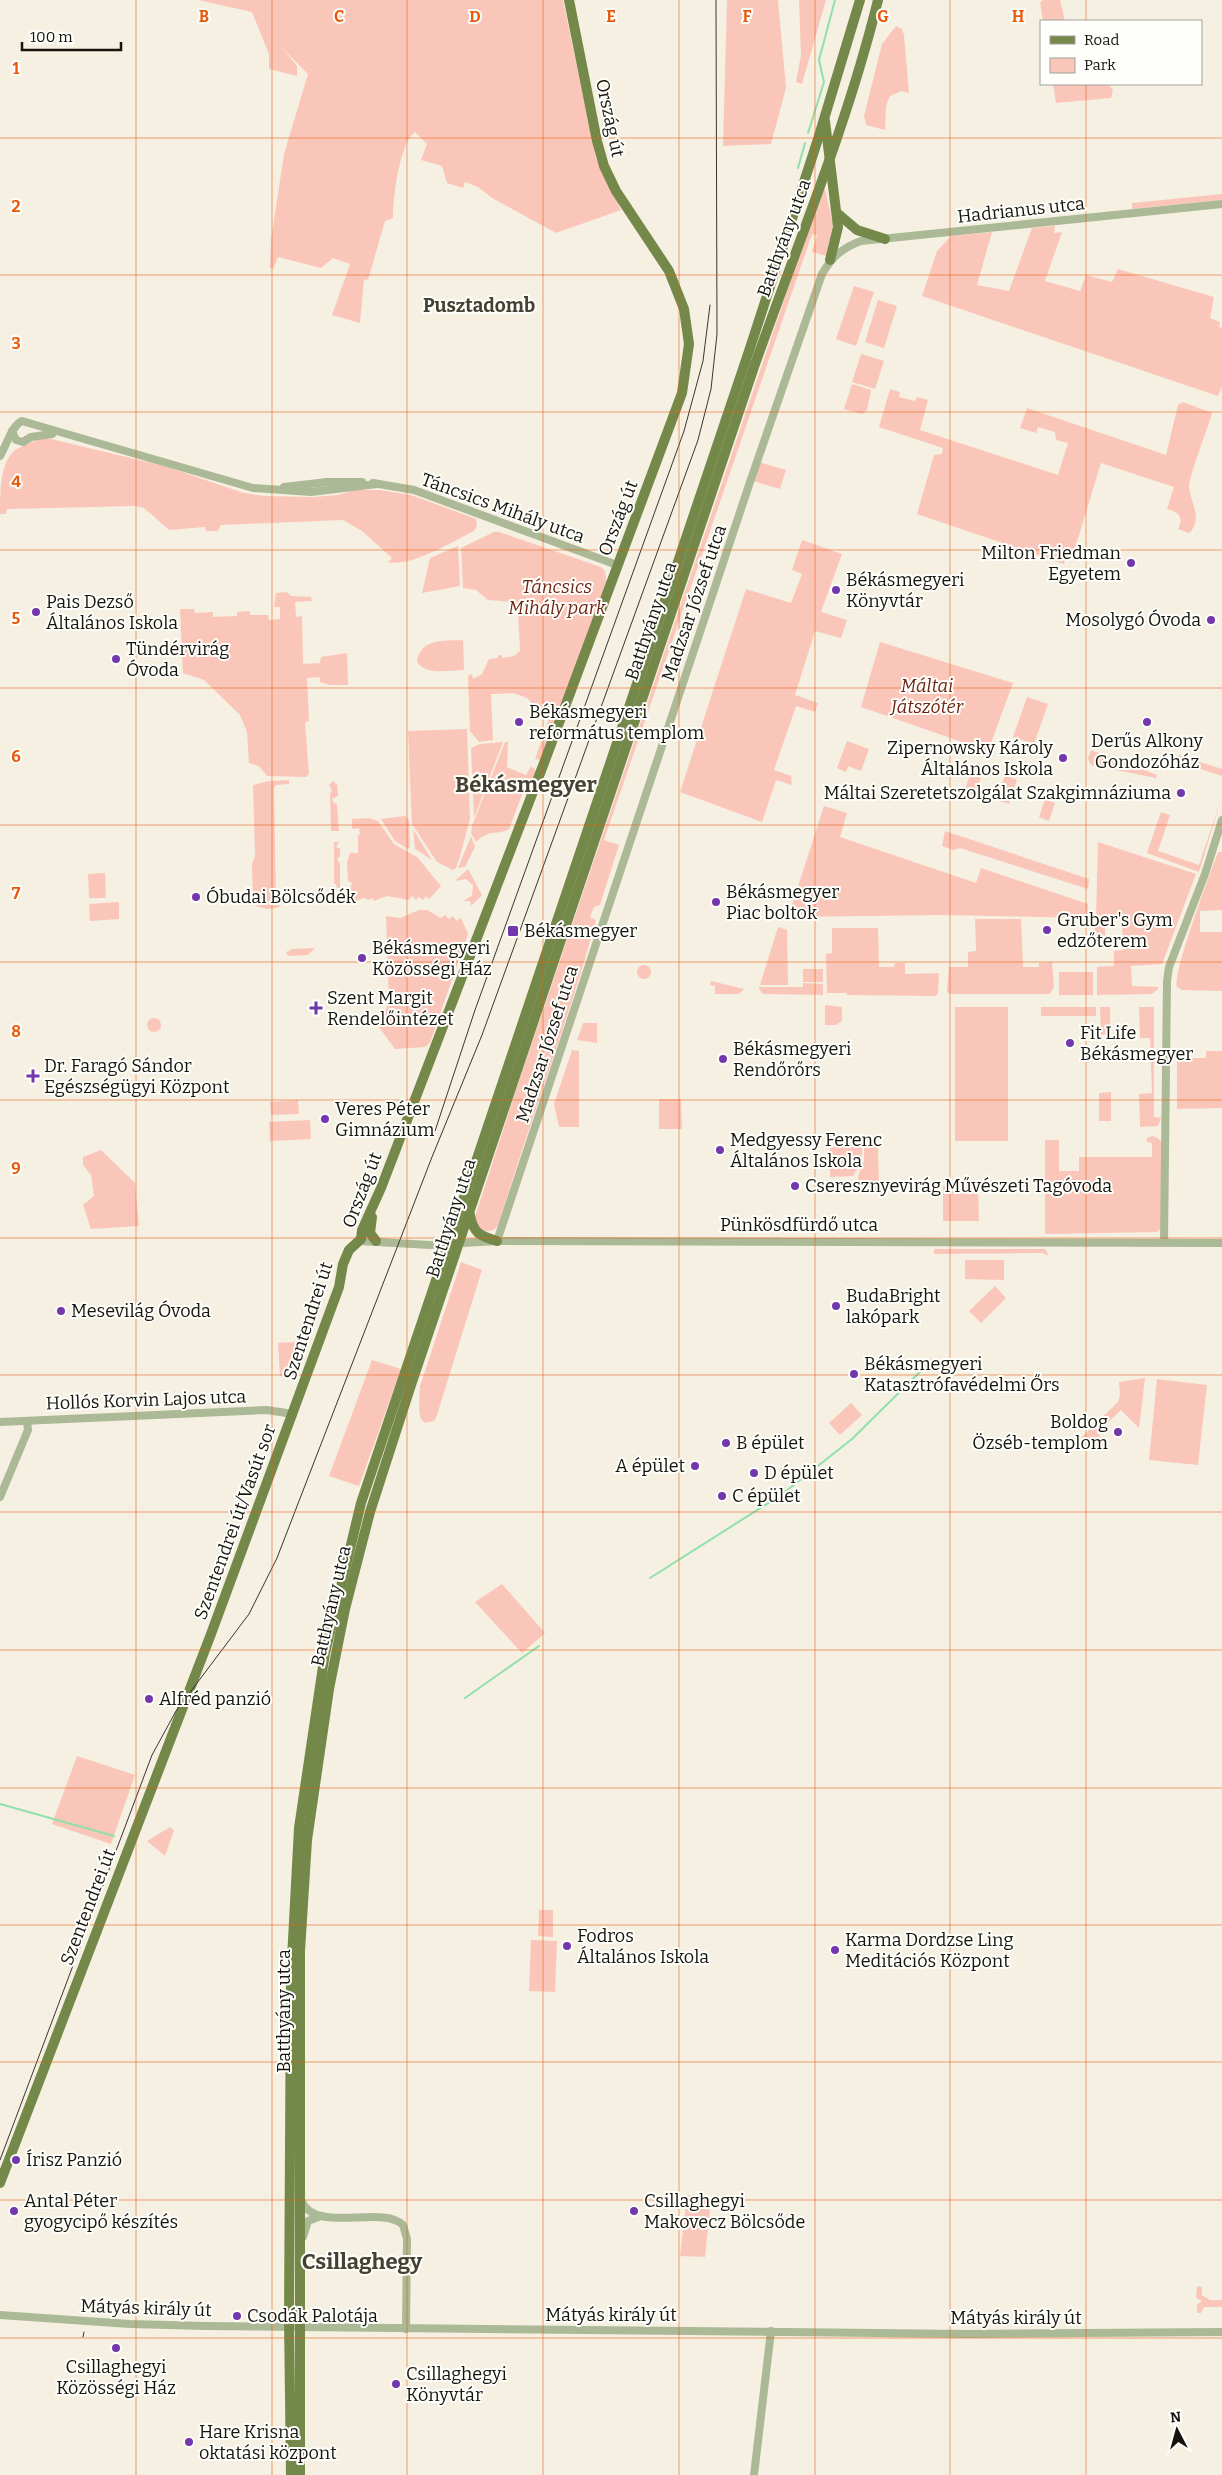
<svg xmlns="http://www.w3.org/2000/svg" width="1222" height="2475" viewBox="0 0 1222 2475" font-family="Bitter,serif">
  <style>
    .green { fill: #fbc6ba }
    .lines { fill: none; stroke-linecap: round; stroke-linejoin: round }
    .stream { stroke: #90e0ab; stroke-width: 2 }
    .minor { stroke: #acb997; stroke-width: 8 }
    .major { stroke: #748949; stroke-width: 10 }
    .tram { stroke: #393630; stroke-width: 1 }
    .grid { fill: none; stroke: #e8590c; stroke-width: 1; stroke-opacity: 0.55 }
    .poi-dot { fill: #7337ad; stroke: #fefefa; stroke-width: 2 }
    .labels { text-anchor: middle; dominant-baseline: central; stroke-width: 4; stroke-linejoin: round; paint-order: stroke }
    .street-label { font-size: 18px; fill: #16140f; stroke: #fefefa }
    .poi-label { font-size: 18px; fill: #16140f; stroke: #fefefa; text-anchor: start }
    .park-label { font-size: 18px; font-style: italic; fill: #6f2313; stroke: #fefefa }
    .neighbourhood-label { font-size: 19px; font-weight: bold; fill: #444033; stroke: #fefefa }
    .district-label { font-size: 22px; font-weight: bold; fill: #444033; stroke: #fefefa }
    .grid-label { font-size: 16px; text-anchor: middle; font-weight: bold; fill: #e8590c; stroke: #fefefa; stroke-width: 4; stroke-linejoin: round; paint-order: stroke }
  </style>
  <rect width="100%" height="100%" fill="#f5f0e1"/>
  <g class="green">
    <path d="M198,0H563L596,158L621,210L556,233L492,198L478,187L465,182L463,188L447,183L442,166L421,160L427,144L415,132C399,144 393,199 393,218L385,221L368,280L364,279L360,323L332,315L350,264L333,258L321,268L278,257L273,269L270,268L271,240L284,154L308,74L283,49L297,66V76L269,69V54L252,12Z"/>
    <path d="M727,0H778L786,88L771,144L723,146Z"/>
    <path d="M799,0H826L802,84L796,82L801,55Z"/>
    <path d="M1043,0H1060L1065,21H1043L1040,2Z"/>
    <path d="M896,26L902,29L904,35L909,93L901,91L890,96L886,106L885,130L866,125L864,116L882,44Z"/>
    <path d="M1053,84H1108L1113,90L1111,98L1056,103Z"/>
    <path d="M822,188L825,189L833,224L826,256L812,252L817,235L812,234L604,840L619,845L600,905L594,907L590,917L596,920C568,1023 529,1123 498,1226L493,1230L483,1232L475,1223V1217L514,1096Z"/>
    <path d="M1222,194V200L1132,209V203Z"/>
    <path d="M1055,226L1054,233L1062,232L1045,281L1080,291L1086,275L1112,282L1118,269L1214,297L1210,318L1220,322L1219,327L1222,328V386L1218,396L922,296L937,251L951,236L992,232L977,285L1009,291L1032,228Z"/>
    <path d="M854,286L874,292L856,346L836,339Z"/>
    <path d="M878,300L897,306L884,348L865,342Z"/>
    <path d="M861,354L884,361L875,389L852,382Z"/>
    <path d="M852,384L871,390L867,410L862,414L844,409Z"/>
    <path d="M890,389L900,392L899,397L915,401L917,397L928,400L920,430L1058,475L1068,443L1056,440L1055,432L1038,427L1036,433L1020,428L1027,408L1166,455L1178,405L1183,402L1212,413C1209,425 1188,479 1189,487C1190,501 1204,520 1189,533L1178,529C1184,517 1179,512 1167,509L1174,487L1101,463L1072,558L1066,557L1064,564L917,514L934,455L942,454L943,448L879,427Z"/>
    <path d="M40,438H47L164,466L244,493L264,496L313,497L338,495L355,490H380L411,495L476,519L477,526L474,531C454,541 409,568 388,562L392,558L362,531L343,520L221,525L218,531H206L205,527L169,530L144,508L136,506L7,509L6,514H0C0,492 0,463 15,450C23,445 32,443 40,438Z"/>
    <path d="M759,462L786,470L780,489L753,481Z"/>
    <path d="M494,532H499L601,567L605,571L607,584L540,760L535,759L551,713L536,708L527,698L513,693L491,694L493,740L479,742L470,731L468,676L472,674L473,679L482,674L489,659L498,658V655H501L502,658L514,656L520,651L518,612L515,609L517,605L513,602L488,600L476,590L463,588L461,548Z"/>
    <path d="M802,540L842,554L821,612L847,620L841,638L815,631L795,695L818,703L815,712L796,706L774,770L791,776L792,785L776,780L762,822L680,792L746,589L791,603L802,574L792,570Z"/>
    <path d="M458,546L460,586L422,593L430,558Z"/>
    <path d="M287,592L291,596L311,597L312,601L295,602L296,617L302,616L303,664L320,663L321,657L347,653L348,685H330L320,682V677L307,678L309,721L305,722L309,774L306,777L267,776L259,766L249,763L247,732L240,715L204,680L183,673L180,609H194L195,613L213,612V617L237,616V612L250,611V615H268L269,620L280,619V607H274L276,593Z"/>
    <path d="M463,640L464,670C449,670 427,676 417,662C420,638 444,641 463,640Z"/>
    <path d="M880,642L1013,683L988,751L861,707Z"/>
    <path d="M1027,697L1048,704L1034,744L1013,737Z"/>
    <path d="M467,729L470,819L460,856L456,868L453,870L437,862L412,824L408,731Z"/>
    <path d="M847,741L869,749L861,771L848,766L846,772L837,768Z"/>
    <path d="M503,742L474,818L471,748L480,744Z"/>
    <path d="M505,742H508L507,767L526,775L531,766L536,771L531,784L523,792L509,829C497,836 490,828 476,842L471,833L472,826Z"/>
    <path d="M1091,750L1157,775L1156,778L1091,765L1088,758Z"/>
    <path d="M1178,755L1222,769V776L1176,761Z"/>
    <path d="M970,775L981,778L974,796L964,792Z"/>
    <path d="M1005,775L1017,780L1009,804L996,800Z"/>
    <path d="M289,780V784L276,785L274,788L276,902L280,903L279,907C269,910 263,909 254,905L253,901L252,864L255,856L253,785L269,781Z"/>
    <path d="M333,781L337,784L338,796L332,799L334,803L337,804L339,831H331L330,794L332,790L329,785Z"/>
    <path d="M1222,796L1199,872L1147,853L1161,812L1170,815L1158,851L1199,865Z"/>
    <path d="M1045,799L1055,803L1049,821L1039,817Z"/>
    <path d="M824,806L847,813L840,837L976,883L981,868L1088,904V918L942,915L788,917Z"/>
    <path d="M405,816L409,820L410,847L408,849L395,841L381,819Z"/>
    <path d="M369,818L378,821L394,844L417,857L441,886L429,899L426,896L423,900L419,897L416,900L412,896L409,900L387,896L374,901L372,898L369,900L363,898L356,901L350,898L349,891L352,883L348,881L347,862L350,853H358V835H360L359,828L352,829V819Z"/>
    <path d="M413,829L432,860L415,849Z"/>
    <path d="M945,831L1089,879L1088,889L960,848L953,850L942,846Z"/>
    <path d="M471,836L475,847L465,867L458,868Z"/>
    <path d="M334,842H339L336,847L340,849V856L337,859L340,864V888H337L336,884H334Z"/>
    <path d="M1098,842L1196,874L1162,964L1131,966L1132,986L1159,987L1156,991L1151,994L1097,995V967L1114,966V951L1123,950L1122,917L1096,918Z"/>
    <path d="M1218,852H1222V910L1200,911V932H1222V991L1182,990L1177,987C1173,970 1210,875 1218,852Z"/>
    <path d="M468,869L482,895L472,905L463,906L471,905L470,901H463L472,896L473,885L466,879L455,881Z"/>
    <path d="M105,873L106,898H89L88,874Z"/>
    <path d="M119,902V919L90,921L89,904Z"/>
    <path d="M419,910H427L441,918L445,915L449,919L453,916L457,921L461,918L468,934L430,1043L425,1047L395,1049L376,1023V1018L385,1011L389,1003L386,916L400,918Z"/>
    <path d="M975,919H1021L1023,967H1039V963L1052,962L1054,987L1050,994H950L947,992L949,967H968V952L976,951Z"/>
    <path d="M1095,921H1105V937L1095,938Z"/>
    <path d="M778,927L787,930L788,985H760Z"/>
    <path d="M832,928H878L879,967H894L895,963H905V974L939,973L938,993L936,996L847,995V993H827L826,954L832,953Z"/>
    <path d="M315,948L308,955L288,956L286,952L293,949Z"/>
    <circle cx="644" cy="972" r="7"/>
    <rect x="803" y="969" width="20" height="13"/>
    <rect x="1059" y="972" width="34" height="23"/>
    <path d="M711,981L744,989L739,994H715V986L710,985Z"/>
    <path d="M803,983L823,984V995L763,994L759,989V987H803Z"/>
    <path d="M825,1005L842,1007V1021L836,1025H825Z"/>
    <rect x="955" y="1007" width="53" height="134"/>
    <rect x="1041" y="1007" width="55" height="9"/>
    <path d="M1100,1007H1110V1034L1101,1035Z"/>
    <path d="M1139,1007H1154V1117L1161,1118L1158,1126L1140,1127L1139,1094L1152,1093L1150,1038H1140Z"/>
    <circle cx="154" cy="1025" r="7"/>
    <path d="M583,1023H597V1043L577,1040Z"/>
    <path d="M572,1050L579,1051V1127H559L554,1104Z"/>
    <path d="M1206,1051H1222V1108L1177,1109V1058H1206Z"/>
    <path d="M1111,1092V1121H1099V1093Z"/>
    <path d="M659,1099H681L682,1129H659Z"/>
    <path d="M298,1100L299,1114L271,1115L270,1102Z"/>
    <path d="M310,1120L311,1139L270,1141L269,1122Z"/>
    <path d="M1152,1136L1158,1138L1162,1143L1161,1228L1157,1232L1045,1234V1140H1059V1171H1079V1157H1152V1143L1147,1142V1138Z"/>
    <path d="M830,1147H862V1161L853,1176L830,1177Z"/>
    <path d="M864,1147H878L879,1194H859L858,1176L864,1161Z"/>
    <path d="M101,1150L135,1183L139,1226L91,1229L83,1205L94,1196L91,1175L83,1165V1157Z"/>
    <path d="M978,1185L979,1221H943V1186Z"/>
    <path d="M934,1249H1045L1049,1256L1043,1253L934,1254Z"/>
    <path d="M965,1260H1004V1280L965,1279Z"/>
    <path d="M461,1262L482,1270L436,1418L434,1421L425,1423L421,1419L419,1410L420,1386Z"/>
    <path d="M995,1286L1006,1298L981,1323L969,1311Z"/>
    <path d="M295,1342L297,1375L280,1376L278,1343Z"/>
    <path d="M372,1360L401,1369L359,1486L329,1476Z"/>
    <path d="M1145,1378L1139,1428L1121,1410L1097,1433L1106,1443L1101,1447L1081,1438L1118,1402L1120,1395L1119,1382Z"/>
    <path d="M1157,1379L1207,1385L1198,1465L1149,1460Z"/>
    <path d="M851,1403L862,1415L840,1435L829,1423Z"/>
    <path d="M502,1584L545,1633L522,1653L475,1602Z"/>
    <path d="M77,1756L135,1775L111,1844L52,1824Z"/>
    <path d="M170,1827L174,1830L165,1856L147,1841Z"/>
    <path d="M539,1910H553V1937L538,1936Z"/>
    <path d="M531,1940L557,1941L555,1992L529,1991Z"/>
    <path d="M687,2195L711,2199L705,2257L680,2256Z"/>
    <path d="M1197,2286L1202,2287V2295L1210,2300H1222V2307H1204L1201,2313H1197V2304L1201,2302V2300L1196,2298Z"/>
  </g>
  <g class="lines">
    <g class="stream">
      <path d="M808,133L824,82L819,60L835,0"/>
      <path d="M798,168L805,143"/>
      <path d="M650,1578L781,1495L852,1439L932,1360"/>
      <path d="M465,1698L539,1646"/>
      <path d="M0,1804L114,1836"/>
    </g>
    <g class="minor">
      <path d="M12,431L16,440L23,442L31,437L52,434"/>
      <path d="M0,456C6,446 12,425 22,421L253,488L311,492L377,484"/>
      <path d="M373,483L414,490L617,565"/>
      <path d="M284,487L327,482H362"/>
      <path d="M359,1241L430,1245L497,1241L1222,1243"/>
      <path d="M497,1241L750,482L822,274C832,257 842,248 861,241L1222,204"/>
      <path d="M1164,1242L1167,981L1169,967L1205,874L1222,820"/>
      <path d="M0,1422L267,1410L293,1414"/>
      <path d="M0,1497L28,1430L27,1421"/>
      <path d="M301,2200C315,2235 382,2204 403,2225L407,2239L406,2329"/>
      <path d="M303,2237L308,2221L321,2216"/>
      <path d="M0,2315L130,2324L206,2326L968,2334L1222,2332"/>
      <path d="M754,2475L771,2331"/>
    </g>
    <g class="major">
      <path d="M825,121L838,227L830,260"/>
      <path d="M837,213L857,230L885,239"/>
      <path d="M470,1215C473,1233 480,1236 497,1241"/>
      <path d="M372,1217L370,1233L376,1241"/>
      <path d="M0,2183L211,1634L339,1287L343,1264L349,1250L361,1239L362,1230L381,1188L544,763L682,393L689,344L684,309L669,271L616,191L604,166L597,141L569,0"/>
      <path d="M291,2475L289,2318L291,1977L299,1828L325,1653L361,1503L749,351L818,139L860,0"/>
      <path d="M300,2475V1951L307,1840L329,1689L345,1609L370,1512L411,1385L754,367C797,245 847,126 878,0"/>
    </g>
    <g class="tram">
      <path d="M435,1131L475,1010L684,431L703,361L710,305"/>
      <path d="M0,2160L152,1755L176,1711L249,1614L277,1558L432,1157L482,1035L698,440L711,389L717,334L716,0"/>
      <path d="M83,2337L84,2332"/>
    </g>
  </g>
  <path class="grid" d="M136,0V2475M272,0V2475M407,0V2475M543,0V2475M679,0V2475M815,0V2475M950,0V2475M1086,0V21M1086,84V2475M0,138H1222M0,275H1222M0,412H1222M0,550H1222M0,688H1222M0,825H1222M0,962H1222M0,1100H1222M0,1238H1222M0,1375H1222M0,1512H1222M0,1650H1222M0,1788H1222M0,1925H1222M0,2062H1222M0,2200H1222M0,2338H1222"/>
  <g class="poi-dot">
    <circle cx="1131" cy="563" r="5"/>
    <circle cx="836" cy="590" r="5"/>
    <circle cx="36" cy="612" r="5"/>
    <circle cx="1211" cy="620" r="5"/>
    <circle cx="116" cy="659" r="5"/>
    <circle cx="519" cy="722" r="5"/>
    <circle cx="1147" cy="722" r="5"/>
    <circle cx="1063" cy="758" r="5"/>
    <circle cx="1181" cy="793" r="5"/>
    <circle cx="196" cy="897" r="5"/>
    <circle cx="716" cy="902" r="5"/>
    <circle cx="1047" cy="930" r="5"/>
    <rect x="507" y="925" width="12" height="12" rx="2.5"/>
    <circle cx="362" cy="958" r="5"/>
    <path d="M313.5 1000.5h5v5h5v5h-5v5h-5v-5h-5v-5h5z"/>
    <circle cx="1070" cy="1043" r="5"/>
    <circle cx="723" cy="1059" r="5"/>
    <path d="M30.5 1068.5h5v5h5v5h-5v5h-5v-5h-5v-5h5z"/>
    <circle cx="325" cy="1119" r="5"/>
    <circle cx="720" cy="1150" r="5"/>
    <circle cx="795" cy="1186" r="5"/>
    <circle cx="836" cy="1306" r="5"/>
    <circle cx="61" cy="1311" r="5"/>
    <circle cx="854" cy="1374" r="5"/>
    <circle cx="1118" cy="1432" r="5"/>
    <circle cx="726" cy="1443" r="5"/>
    <circle cx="695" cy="1466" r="5"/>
    <circle cx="754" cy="1473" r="5"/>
    <circle cx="722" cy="1496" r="5"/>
    <circle cx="149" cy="1699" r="5"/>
    <circle cx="567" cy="1946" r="5"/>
    <circle cx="835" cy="1950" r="5"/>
    <circle cx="16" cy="2160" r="5"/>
    <circle cx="14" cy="2211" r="5"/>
    <circle cx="634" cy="2211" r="5"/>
    <circle cx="237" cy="2316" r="5"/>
    <circle cx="116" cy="2348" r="5"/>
    <circle cx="396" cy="2384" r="5"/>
    <circle cx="189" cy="2442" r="5"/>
  </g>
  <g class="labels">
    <g class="street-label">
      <text transform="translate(610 118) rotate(78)">Ország út</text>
      <text transform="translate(1021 210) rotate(-6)">Hadrianus utca</text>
      <text transform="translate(784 238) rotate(-70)">Batthyány utca</text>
      <text transform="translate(503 508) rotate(20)">Táncsics Mihály utca</text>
      <text transform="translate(618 518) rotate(-69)">Ország út</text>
      <text transform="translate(694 603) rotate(-71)">Madzsar József utca</text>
      <text transform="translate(651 621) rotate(-71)">Batthyány utca</text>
      <text transform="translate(547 1044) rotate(-72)">Madzsar József utca</text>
      <text transform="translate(362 1190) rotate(-69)">Ország út</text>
      <text transform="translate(451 1218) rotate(-72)">Batthyány utca</text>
      <text x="799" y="1225">Pünkösdfürdő utca</text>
      <text transform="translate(308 1321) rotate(-72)">Szentendrei út</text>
      <text transform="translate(146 1400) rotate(-2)">Hollós Korvin Lajos utca</text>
      <text transform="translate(235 1522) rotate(-70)">Szentendrei út/Vasút sor</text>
      <text transform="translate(331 1606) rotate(-77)">Batthyány utca</text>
      <text transform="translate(88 1907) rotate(-69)">Szentendrei út</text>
      <text transform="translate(284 2011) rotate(-90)">Batthyány utca</text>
      <text transform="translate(146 2308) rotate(2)">Mátyás király út</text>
      <text x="611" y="2315">Mátyás király út</text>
      <text x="1016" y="2318">Mátyás király út</text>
    </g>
    <g class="poi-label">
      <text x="1121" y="553" text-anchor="end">Milton Friedman<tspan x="1121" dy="21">Egyetem</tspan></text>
      <text x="846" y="580">Békásmegyeri<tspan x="846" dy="21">Könyvtár</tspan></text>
      <text x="46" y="602">Pais Dezső<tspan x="46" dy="21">Általános Iskola</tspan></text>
      <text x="1201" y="620" text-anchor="end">Mosolygó Óvoda</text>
      <text x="126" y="649">Tündérvirág<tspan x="126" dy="21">Óvoda</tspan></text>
      <text x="529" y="712">Békásmegyeri<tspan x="529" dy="21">református templom</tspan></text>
      <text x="1147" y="741" text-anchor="middle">Derűs Alkony<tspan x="1147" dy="21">Gondozóház</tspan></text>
      <text x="1053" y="748" text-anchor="end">Zipernowsky Károly<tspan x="1053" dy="21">Általános Iskola</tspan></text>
      <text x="1171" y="793" text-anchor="end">Máltai Szeretetszolgálat Szakgimnáziuma</text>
      <text x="726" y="892">Békásmegyer<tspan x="726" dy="21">Piac boltok</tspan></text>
      <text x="206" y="897">Óbudai Bölcsődék</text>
      <text x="1057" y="920">Gruber's Gym<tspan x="1057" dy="21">edzőterem</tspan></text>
      <text x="524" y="931">Békásmegyer</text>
      <text x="372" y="948">Békásmegyeri<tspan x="372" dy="21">Közösségi Ház</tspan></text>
      <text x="327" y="998">Szent Margit<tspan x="327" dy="21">Rendelőintézet</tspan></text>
      <text x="1080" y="1033">Fit Life<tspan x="1080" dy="21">Békásmegyer</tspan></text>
      <text x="733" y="1049">Békásmegyeri<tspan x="733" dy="21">Rendőrőrs</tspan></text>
      <text x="44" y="1066">Dr. Faragó Sándor<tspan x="44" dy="21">Egészségügyi Központ</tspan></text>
      <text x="335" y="1109">Veres Péter<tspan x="335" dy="21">Gimnázium</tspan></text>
      <text x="730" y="1140">Medgyessy Ferenc<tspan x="730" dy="21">Általános Iskola</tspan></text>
      <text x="805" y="1186">Cseresznyevirág Művészeti Tagóvoda</text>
      <text x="846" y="1296">BudaBright<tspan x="846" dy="21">lakópark</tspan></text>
      <text x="71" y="1311">Mesevilág Óvoda</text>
      <text x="864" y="1364">Békásmegyeri<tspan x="864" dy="21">Katasztrófavédelmi Őrs</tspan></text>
      <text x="1108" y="1422" text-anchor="end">Boldog<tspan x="1108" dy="21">Özséb-templom</tspan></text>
      <text x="736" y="1443">B épület</text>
      <text x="685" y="1466" text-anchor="end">A épület</text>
      <text x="764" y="1473">D épület</text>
      <text x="732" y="1496">C épület</text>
      <text x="159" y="1699">Alfréd panzió</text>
      <text x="577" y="1936">Fodros<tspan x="577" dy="21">Általános Iskola</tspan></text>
      <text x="845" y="1940">Karma Dordzse Ling<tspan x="845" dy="21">Meditációs Központ</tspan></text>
      <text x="26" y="2160">Írisz Panzió</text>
      <text x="24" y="2201">Antal Péter<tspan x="24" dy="21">gyogycipő készítés</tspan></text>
      <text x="644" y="2201">Csillaghegyi<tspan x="644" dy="21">Makovecz Bölcsőde</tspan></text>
      <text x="247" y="2316">Csodák Palotája</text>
      <text x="116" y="2367" text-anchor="middle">Csillaghegyi<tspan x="116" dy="21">Közösségi Ház</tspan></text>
      <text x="406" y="2374">Csillaghegyi<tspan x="406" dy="21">Könyvtár</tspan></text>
      <text x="199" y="2432">Hare Krisna<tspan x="199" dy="21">oktatási központ</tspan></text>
    </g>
    <g class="park-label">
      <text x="557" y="587">Táncsics<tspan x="557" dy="21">Mihály park</tspan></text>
      <text x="927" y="686">Máltai<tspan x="927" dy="21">Játszótér</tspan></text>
    </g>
    <g class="neighbourhood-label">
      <text x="479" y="305">Pusztadomb</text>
    </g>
    <g class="district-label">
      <text x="526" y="784">Békásmegyer</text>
      <text x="362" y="2261">Csillaghegy</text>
    </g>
  </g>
  <g class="grid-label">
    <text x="204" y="22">B</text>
    <text x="339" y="22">C</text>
    <text x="475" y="22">D</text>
    <text x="611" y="22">E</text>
    <text x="747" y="22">F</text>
    <text x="883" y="22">G</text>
    <text x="1018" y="22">H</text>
    <text x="16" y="74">1</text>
    <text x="16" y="212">2</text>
    <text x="16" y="349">3</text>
    <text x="16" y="487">4</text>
    <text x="16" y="624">5</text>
    <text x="16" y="762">6</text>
    <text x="16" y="899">7</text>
    <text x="16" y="1037">8</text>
    <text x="16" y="1174">9</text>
  </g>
  <rect x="1040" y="20" width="162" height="65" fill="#fefefa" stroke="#a1a09c"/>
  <rect x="1050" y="36" width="25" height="8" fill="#748949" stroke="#a1a09c"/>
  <text x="1084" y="45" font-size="15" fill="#16140f">Road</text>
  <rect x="1050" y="58" width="25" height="15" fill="#fbc6ba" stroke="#a1a09c"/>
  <text x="1084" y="70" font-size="15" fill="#16140f">Park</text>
  <g transform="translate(1177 2430) rotate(354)" stroke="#fefefa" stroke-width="4" paint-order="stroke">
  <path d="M0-4L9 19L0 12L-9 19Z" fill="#16140f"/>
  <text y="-8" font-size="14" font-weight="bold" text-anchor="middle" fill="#16140f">N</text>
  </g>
  <path d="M22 42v8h99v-8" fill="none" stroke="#16140f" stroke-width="2.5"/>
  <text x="30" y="42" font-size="15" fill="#16140f" stroke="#fefefa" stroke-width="4" paint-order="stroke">100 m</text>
</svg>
